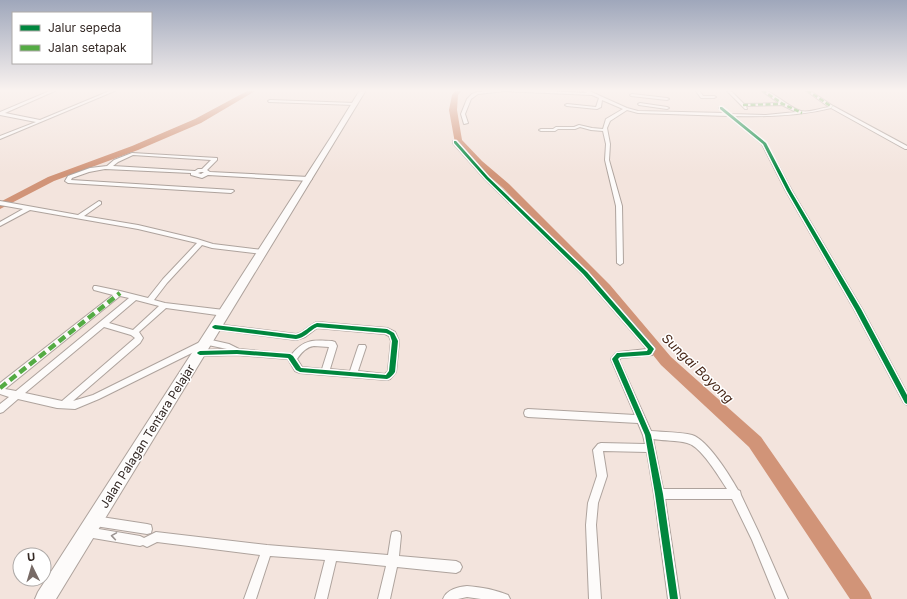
<svg xmlns="http://www.w3.org/2000/svg" width="907" height="599" viewBox="0 0 907 599" font-family="Inter,sans-serif">
  <style>
    .lines { fill: none; stroke-linecap: round; stroke-linejoin: round }
    .river { fill: #d19478; fill-rule: evenodd }
    .street-casing { stroke: #aea39d; stroke-width: 2 }
    .primary-casing { stroke: #aea39d; stroke-width: 2 }
    .street { fill: #fdfbfa; fill-rule: evenodd }
    .primary { fill: #fdfbfa; fill-rule: evenodd }
    .quiet-far1 { stroke: #54ab44; stroke-width: 2.5; stroke-dasharray: 5 2.5; stroke-linecap: butt }
    .quiet { stroke: #54ab44; stroke-width: 4.5; stroke-dasharray: 8 4.5; stroke-linecap: butt }
    .cycleway-casing { stroke: #fff; stroke-width: 3 }
    .cycleway { fill: #00873e; fill-rule: evenodd }
    .oneway { stroke: #999290 }
    .labels { text-anchor: middle; dominant-baseline: central; stroke-width: 3; stroke-linejoin: round; paint-order: stroke }
    .street-label { font-size: 12px; fill: #352a26; stroke: #fff }
    .water-label { font-size: 13px; font-style: italic; fill: #411f0f; stroke: #fff }
  </style>
  <rect width="100%" height="100%" fill="#f3e4dd"/>
  <g class="lines">
    <g class="river">
      <path d="M249,90H257L201,123L138,150L54,181L0,209V202L48,177L132,146L195,119Z"/>
      <path d="M456,90H462L458,95L457,110L462,140L482,161L509,184L610,285L671,357L761,437L869,592L872,599H850L749,447L661,365L602,291L503,188L476,165L455,143L449,110L452,95Z"/>
    </g>
    <defs>
      <g id="street">
        <path d="M52,90H57L5,113L40,120L112,90H117L0,139V136L36,122L0,115V112Z"/>
        <path d="M496,90H527L587,93L582,90H587L627,108L638,111L725,113L719,108L721,107L731,114L766,115L796,112L782,105L746,106L747,109H745L726,90H730L744,104L779,103L760,90C771,89 789,108 801,111C809,113 821,108 829,107L805,90H809L833,106L907,146V149H905L831,108C799,116 767,117 734,116L766,143L792,191L862,309L907,393V405L904,403L854,309L786,191L762,144L728,116L638,113L627,110L610,121L607,128L610,144L609,160L622,206L623,263L620,265L617,263L616,206L605,160L606,144L603,131L591,130L580,127L575,129H558L555,131H541L539,130L541,129H553L556,127H574L579,125L592,128L603,129L606,119L623,109L602,100L601,107L597,109L567,106L565,105L567,104L596,107L599,98L592,95L505,91L478,94L471,99L465,114L468,123L464,124L461,114L467,99L472,94L477,92Z"/>
        <path d="M695,90H699L703,96H714L716,97L714,98H701Z"/>
        <path d="M632,94L667,98L669,99L667,100L631,96L630,95Z"/>
        <path d="M270,100L355,103L357,104L355,105L269,102L268,101Z"/>
        <path d="M640,103L667,107L669,108L667,109L639,105L638,104Z"/>
        <path d="M453,141H457L489,177L587,271L654,347L655,349L652,355L621,358L619,360L651,431C663,432 681,432 692,435C708,440 730,476 738,490L740,491L741,495L759,533L788,599H776L752,540L732,499H665L680,599H668L654,494L647,452L603,451L607,476L598,503L596,525L601,599H589L586,525L588,503L597,476L593,450L598,444L601,443L645,444L643,435L638,423L528,417L525,416L524,413L525,410L528,409L635,415L611,359L616,353L619,352L647,349L583,275L485,179L453,143ZM653,439C664,441 677,440 687,443C701,446 719,477 727,489H663Z"/>
        <path d="M132,153L217,158V160L207,170L210,172L309,177L312,179L309,181L208,175L202,178L191,175V173L105,169L89,172L72,178L71,180L233,190L234,191L231,193L68,183L65,181L68,176L90,168L107,166L114,160ZM133,155L211,160L202,169H198L195,171L113,166L118,162ZM201,172H204L201,174L198,173Z"/>
        <path d="M0,201L78,215L99,201L101,202V204L84,216L138,225L197,239L213,244L263,250L266,252L263,254L212,248L202,245L167,283L154,300L165,303L224,310L228,313L227,315L224,316L166,308L139,332L143,338L140,343L73,401L93,395L204,340L207,339L229,344L239,349L292,354C304,339 314,340 332,341L335,342L337,346L330,369L350,371L358,347L359,345H365L366,347L358,371L385,374L388,371L391,341L389,336L385,334L317,328L305,337L296,340L212,329L211,327L212,325L215,324L296,334C304,333 309,325 317,322L387,328L395,332L399,341L396,372L390,379L387,380L300,373L295,371L288,359L237,355L200,356L197,355L196,353L197,351L200,350L227,349L208,345L99,399L75,409L57,408L18,399L3,412L0,413V404L9,397L0,394V383L113,295L94,290L93,288L94,286H96L120,291L148,298L163,279L197,243L138,229L30,210L0,226V222L23,209L0,205ZM120,296L129,298L16,391L5,389ZM136,300L159,306L133,330L109,323ZM104,327L131,335L135,338L62,401L25,393ZM314,346L329,347L322,369L302,367L297,359C301,353 306,347 314,346Z"/>
        <path d="M95,516L147,524L151,525L152,529L151,533L147,534L95,526L91,525L90,521L91,517Z"/>
        <path d="M87,527L140,536L144,538L156,532L267,545L388,555L391,536L392,532L396,531L400,532L401,536L399,556L456,561L460,563L462,567L460,571L456,573L397,567L390,599H378L386,566L336,561L327,599H315L325,560L270,556L256,599H244L260,555L157,542L147,547L143,545L140,546L87,537L83,536L82,532L83,528Z"/>
        <path d="M467,586C481,587 496,590 508,595L510,599H481L467,597L458,599H443C447,589 458,587 467,586Z"/>
      </g>
      <path id="primary" d="M360,90H366L56,599H35L38,592L331,137Z"/>
    </defs>
    <use href="#street" class="street-casing"/>
    <use href="#primary" class="primary-casing"/>
    <use href="#street" class="street"/>
    <use href="#primary" class="primary"/>
    <g class="quiet-far1">
      <path d="M762,90L783,104L802,113"/>
      <path d="M807,90L832,107"/>
      <path d="M743,105L783,104"/>
    </g>
    <path class="quiet" d="M0,388L120,293"/>
    <defs>
      <g id="cycleway">
        <path d="M720,107H722L766,143L791,191L861,309L907,395V404L905,403L855,309L787,191L763,144L720,109Z"/>
        <path d="M454,141H456L488,177L587,272L654,349L651,354L649,355L620,357L618,359L651,435L663,494L678,599H670L655,494L645,435L612,359L617,353H619L647,351L648,349L583,274L486,179L454,143Z"/>
        <path d="M317,323L387,329L394,333L398,341L395,372C393,375 390,378 387,379L300,372L296,370L288,358L237,354L200,355L198,354L197,353L198,352L200,351L237,350L290,354L293,356L301,368L386,375L389,371L392,341L390,335L386,333L317,327C309,331 305,338 296,339L215,329L213,328L212,327L213,326L215,325L296,335C304,333 309,326 317,323Z"/>
      </g>
    </defs>
    <use href="#cycleway" class="cycleway-casing"/>
    <use href="#cycleway" class="cycleway"/>
  </g>
  <defs><path id="oneway-chevron" d="M-2-3.5L2.5 0L-2 3.5" fill="none" stroke-width="1.6" stroke-linecap="round" stroke-linejoin="round"/></defs>
  <use class="oneway" href="#oneway-chevron" transform="translate(114 536) rotate(-171)"/>
  <linearGradient id="sky" x2="0" y2="1"><stop stop-color="#9fa7bb"/><stop offset="0.52" stop-color="#faf3f0"/><stop offset="1" stop-color="#faf3f0" stop-opacity="0"/></linearGradient>
  <rect width="907" height="174" fill="url(#sky)"/>
  <g class="labels">
    <g class="street-label">
      <text transform="translate(147 436) rotate(-58)">Jalan Palagan Tentara Pelajar</text>
    </g>
    <g class="water-label">
      <text transform="translate(698 368) rotate(44)">Sungai Boyong</text>
    </g>
  </g>
  <rect x="12" y="12" width="140" height="52" fill="#ffffff" stroke="#aeaaa8"/>
  <rect x="20" y="25" width="20" height="6" fill="#00873e" stroke="#aeaaa8"/>
  <text x="48" y="32" font-size="12" fill="#352a26">Jalur sepeda</text>
  <rect x="20" y="45" width="20" height="6" fill="#54ab44" stroke="#aeaaa8"/>
  <text x="48" y="52" font-size="12" fill="#352a26">Jalan setapak</text>
  <g transform="translate(32 567) rotate(355)"><circle r="19" fill="#ffffff" stroke="#aeaaa8"/>
  <path d="M0-3L7 15L0 10L-7 15Z" fill="#786b66"/>
  <text y="-6" font-size="11" font-weight="bold" text-anchor="middle" fill="#352a26">U</text>
  </g>
</svg>
